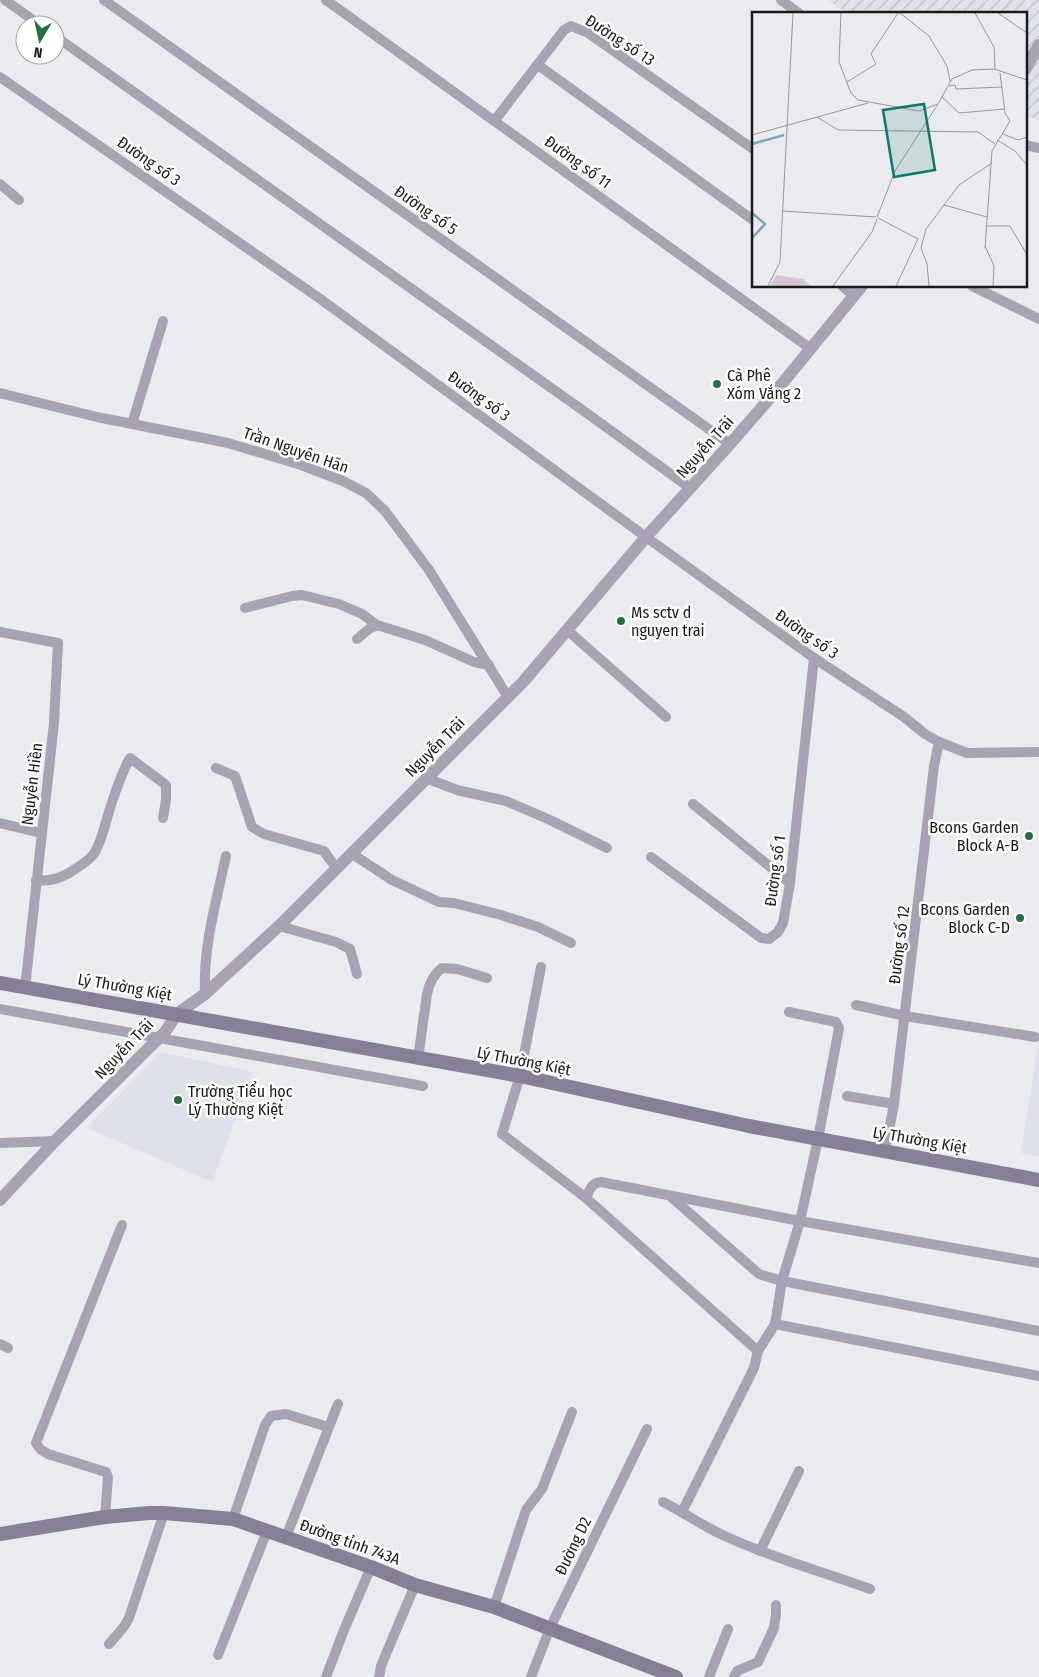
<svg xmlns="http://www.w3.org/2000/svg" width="1039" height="1677" viewBox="0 0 1039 1677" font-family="'Fira Sans Condensed',sans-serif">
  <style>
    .built { fill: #dee0eb }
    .industrial { fill: url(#industrial-furrows) }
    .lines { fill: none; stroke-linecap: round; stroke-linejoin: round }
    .minor { stroke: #a8a2b2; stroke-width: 10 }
    .tertiary { stroke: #a8a2b2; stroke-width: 12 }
    .secondary { stroke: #877f96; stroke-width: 14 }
    .poi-dot { fill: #216f3e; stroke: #fff; stroke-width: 2 }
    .labels { text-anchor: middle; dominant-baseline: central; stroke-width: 5; stroke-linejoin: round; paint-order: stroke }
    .street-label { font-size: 16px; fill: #1a1a1b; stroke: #fff }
    .poi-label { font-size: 16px; fill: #1a1a1b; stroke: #fff; text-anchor: start }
    .inset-river { fill: none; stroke: #7da6b8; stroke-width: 2.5 }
    .inset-road { fill: none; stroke: #97979a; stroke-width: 1 }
    .view { fill: #0f766e; fill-opacity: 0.15; stroke: #0f766e; stroke-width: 2.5 }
    .inset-edge { fill: none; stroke: #1a1a1b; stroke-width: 2.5 }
  </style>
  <defs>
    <pattern id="industrial-furrows" width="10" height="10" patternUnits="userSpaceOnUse" patternTransform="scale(1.25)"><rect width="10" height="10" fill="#dee0eb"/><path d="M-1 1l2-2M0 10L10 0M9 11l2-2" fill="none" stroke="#bec0c9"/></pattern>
  </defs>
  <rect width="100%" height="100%" fill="#eaebee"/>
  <g class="built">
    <path d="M1039,1038V1156L1021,1153Z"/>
    <path d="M161,1052L253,1072L212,1182L87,1128Z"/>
  </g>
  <path class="industrial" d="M828,0H1039V120L1025,116V14H848Z"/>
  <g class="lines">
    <g class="minor">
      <path d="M5,0L40,25"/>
      <path d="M104,0L730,444"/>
      <path d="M326,0L811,349"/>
      <path d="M781,0L800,14"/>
      <path d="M55,36L588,414L690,488"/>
      <path d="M538,65L753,220"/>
      <path d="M0,77L319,298L646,537L814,658L904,717L925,734L939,742L967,753L1039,752"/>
      <path d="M495,120L564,30L571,26L588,33L753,149"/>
      <path d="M1025,145L1039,148"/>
      <path d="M0,184L19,200"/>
      <path d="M842,286L854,296"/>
      <path d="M972,286L1039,319"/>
      <path d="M0,393L97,417L228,443L301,465L343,481L366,493L385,511L429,570L508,697"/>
      <path d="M132,424L163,321"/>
      <path d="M245,608L292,596L302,595L339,604L362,614L377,625L425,640L474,662L489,665"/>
      <path d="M567,630L666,717"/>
      <path d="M0,632L58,643L54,723L25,988"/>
      <path d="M357,639L369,629L377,625"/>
      <path d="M216,768L235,776L252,827L264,834L324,851L336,868"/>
      <path d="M426,778L457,790L506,801L550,820L607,848"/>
      <path d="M693,804L790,883"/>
      <path d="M0,823L41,833"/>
      <path d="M351,853L392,880L439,902L454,903L501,915L538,927L571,943"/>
      <path d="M651,857L761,938L769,939L778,932L783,923L790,883L814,658"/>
      <path d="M36,880C48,882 58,879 69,873C77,868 87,862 93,855C101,844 104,828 108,815C114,795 120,776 130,758L166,785V800L163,818"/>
      <path d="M279,926L336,942L350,949L357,974"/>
      <path d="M541,967L520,1076L502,1134L586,1198"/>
      <path d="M205,994C203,946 216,903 226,856"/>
      <path d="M856,1005L905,1016L1035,1037"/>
      <path d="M0,1009L423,1086"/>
      <path d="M418,1059L427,994C429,984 434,974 442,968L457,969L487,978"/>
      <path d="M847,1096L894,1104"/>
      <path d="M0,1143L55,1141"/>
      <path d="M885,1151L894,1104L934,766L939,742"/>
      <path d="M670,1196L759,1274L782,1281L1039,1331"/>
      <path d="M775,1324L1039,1376"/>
      <path d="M0,1344L8,1348"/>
      <path d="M758,1351L586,1198C589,1191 592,1182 601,1182L800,1221L1039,1263"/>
      <path d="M663,1502C685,1513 704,1527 727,1537C773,1558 823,1572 870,1589"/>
      <path d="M682,1512L754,1368L758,1351L775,1324L782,1281L800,1221L818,1139L839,1028L836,1022L789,1012"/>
      <path d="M105,1517L108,1477L106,1472L48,1454L40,1449L36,1443L122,1225"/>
      <path d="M233,1519L265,1425L271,1416L286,1414L328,1427"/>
      <path d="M286,1537L338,1404"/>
      <path d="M760,1551L799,1471"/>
      <path d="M494,1607L526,1510L542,1489L572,1412"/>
      <path d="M109,1644L123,1628L129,1618L164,1513"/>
      <path d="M218,1655L267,1531"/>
      <path d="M326,1677L344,1630L371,1567"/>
      <path d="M379,1677L381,1666L415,1585"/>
      <path d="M531,1677L550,1628L647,1429"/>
      <path d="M709,1677L728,1629"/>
      <path d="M734,1677L737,1671L758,1662L774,1628L776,1614V1605"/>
    </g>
    <g class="tertiary">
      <path d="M1025,70L1039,45"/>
      <path d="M0,1200L55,1141L165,1032L177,1014L205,994L279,926L523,682L646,537L730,444L776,391L862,286"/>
    </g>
    <g class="secondary">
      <path d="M0,983L520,1076L749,1126L1039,1180"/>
      <path d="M0,1534L105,1517L149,1513H164L233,1519L371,1567L415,1585L494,1607L676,1677"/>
    </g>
  </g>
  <g class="poi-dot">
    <circle cx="717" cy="384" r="5"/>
    <circle cx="621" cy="621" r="5"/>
    <circle cx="1029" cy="836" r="5"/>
    <circle cx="1020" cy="918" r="5"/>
    <circle cx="178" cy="1100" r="5"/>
  </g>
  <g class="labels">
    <g class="street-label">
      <text transform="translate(620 40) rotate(33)">Đường số 13</text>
      <text transform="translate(149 161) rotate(35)">Đường số 3</text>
      <text transform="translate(578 162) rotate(36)">Đường số 11</text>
      <text transform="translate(426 210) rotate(35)">Đường số 5</text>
      <text transform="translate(479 396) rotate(36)">Đường số 3</text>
      <text transform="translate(705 447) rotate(-48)">Nguyễn Trãi</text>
      <text transform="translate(296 450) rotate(19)">Trần Nguyên Hãn</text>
      <text transform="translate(807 634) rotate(35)">Đường số 3</text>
      <text transform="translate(435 747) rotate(-45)">Nguyễn Trãi</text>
      <text transform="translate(32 784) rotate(-83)">Nguyễn Hiền</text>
      <text transform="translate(775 871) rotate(-82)">Đường số 1</text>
      <text transform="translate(899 945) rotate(-83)">Đường số 12</text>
      <text transform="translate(125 987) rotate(10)">Lý Thường Kiệt</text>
      <text transform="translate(124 1049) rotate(-46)">Nguyễn Trãi</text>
      <text transform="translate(524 1061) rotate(11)">Lý Thường Kiệt</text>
      <text transform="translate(920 1140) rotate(10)">Lý Thường Kiệt</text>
      <text transform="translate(350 1542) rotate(20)">Đường tỉnh 743A</text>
      <text transform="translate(573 1546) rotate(-64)">Đường D2</text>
    </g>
    <g class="poi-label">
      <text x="727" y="375">Cà Phê<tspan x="727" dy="18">Xóm Vắng 2</tspan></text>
      <text x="631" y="612">Ms sctv d<tspan x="631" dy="18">nguyen trai</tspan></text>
      <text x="1019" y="827" text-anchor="end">Bcons Garden<tspan x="1019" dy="18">Block A-B</tspan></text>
      <text x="1010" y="909" text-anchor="end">Bcons Garden<tspan x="1010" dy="18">Block C-D</tspan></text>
      <text x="188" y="1091">Trường Tiểu học<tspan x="188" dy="18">Lý Thường Kiệt</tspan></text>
    </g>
  </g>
  <g transform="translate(752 12)">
    <rect width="275" height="275" fill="#eaebee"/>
    <path d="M24,263L51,267L59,274H18Z" fill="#dac3d9"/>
    <path class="inset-river" d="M0,132L32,123M0,201L13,212L0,226"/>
    <path class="inset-road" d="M89,1L87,50L99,81L106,88L167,99L186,92L200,67L220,58L242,57L275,68M148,1L177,24L195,54L198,69M223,1L242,35L243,57M246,1L275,21M248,61L253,101L258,109M95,70L124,52L119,42L146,1M197,74L203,73L204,77L250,75M190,85L207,101L252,97M65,105L86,118L226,120L243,132M251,122L266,128L275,125M0,123L116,91M245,128L263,139L275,153M192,193L235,205M31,199L124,205M125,205L143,159L186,92M126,206L166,227M234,214H258L275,243M233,234L242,254L241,274M233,236L240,139L258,109M16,274L28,250L41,1M81,274L120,220L125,207M144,274L166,227M177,274L175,252L169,236L174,217L207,173L240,151"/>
    <path class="view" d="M172,92L183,158L142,165L131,98Z"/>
    <rect width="275" height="275" class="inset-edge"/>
  </g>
  <g transform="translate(40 40) rotate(189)"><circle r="24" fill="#ffffff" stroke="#a3a3a4"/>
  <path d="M0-4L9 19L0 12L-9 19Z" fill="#216f3e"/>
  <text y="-8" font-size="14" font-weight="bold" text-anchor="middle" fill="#1a1a1b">N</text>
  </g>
</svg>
